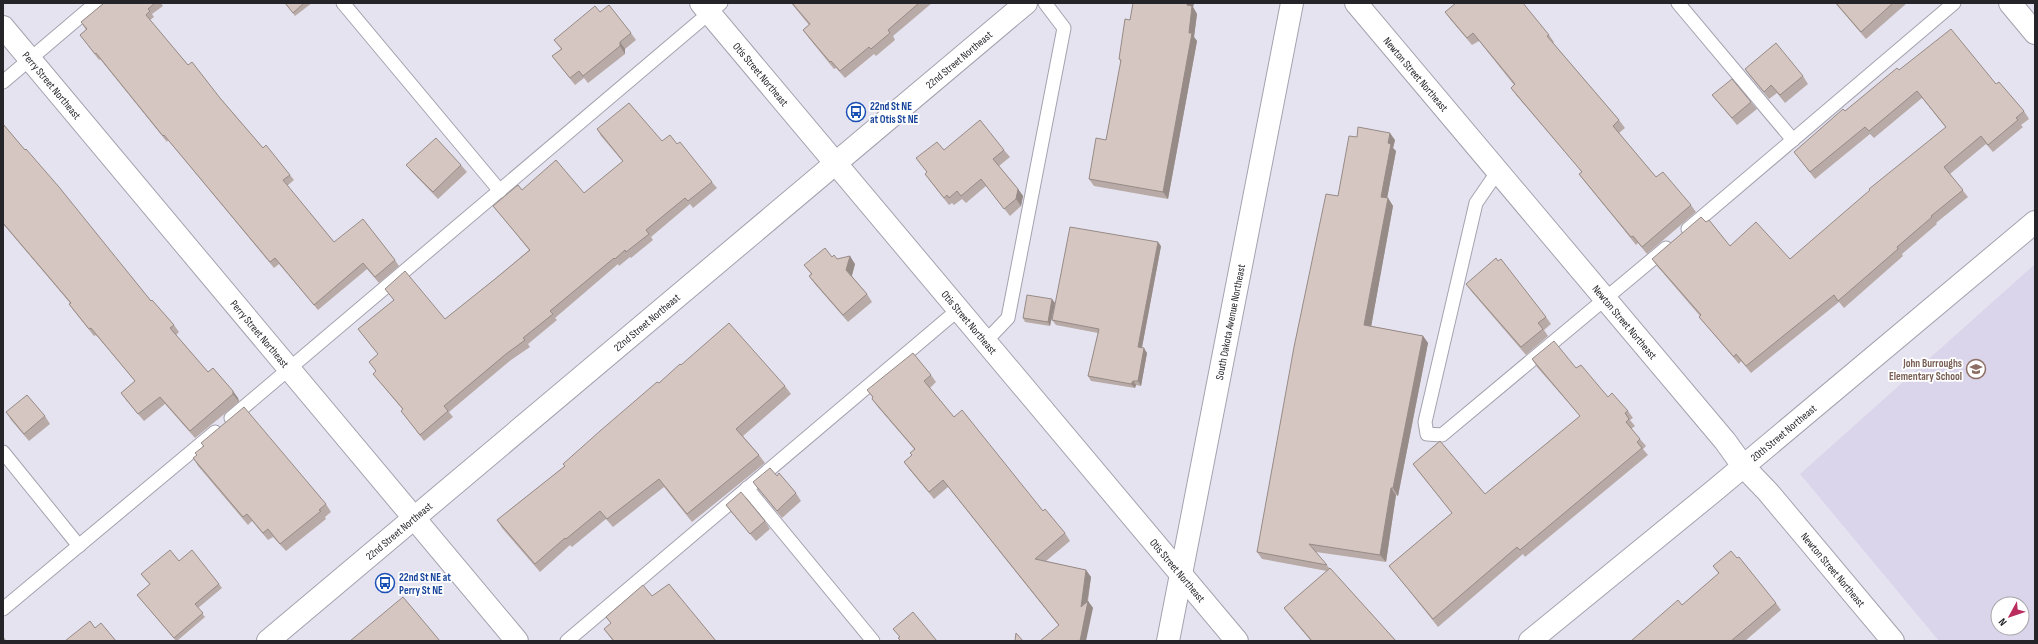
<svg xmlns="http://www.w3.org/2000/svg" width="2038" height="644" viewBox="0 0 2038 644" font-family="'Sofia Sans Condensed',sans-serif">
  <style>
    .built { fill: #dad5ea; fill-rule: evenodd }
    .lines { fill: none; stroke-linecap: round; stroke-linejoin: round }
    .lane-casing { stroke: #a5a2af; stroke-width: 15 }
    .street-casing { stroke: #a5a2af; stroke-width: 24 }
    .secondary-casing { stroke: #a5a2af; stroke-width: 24 }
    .primary-casing { stroke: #a5a2af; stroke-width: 24 }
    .lane { stroke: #fff; stroke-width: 13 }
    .street { stroke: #fff; stroke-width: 22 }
    .secondary { stroke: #fff; stroke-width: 22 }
    .primary { stroke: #fff; stroke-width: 22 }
    .wall { fill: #b8aaa6 }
    .shaded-wall { fill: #968b87 }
    .building { fill: #d6c6c1; stroke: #968b87 }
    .labels { text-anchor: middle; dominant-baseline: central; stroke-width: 3.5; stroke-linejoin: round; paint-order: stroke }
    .street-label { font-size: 11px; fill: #252429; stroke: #fff }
    .transit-label { font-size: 11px; font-weight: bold; fill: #164399; stroke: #fff; text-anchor: start }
    .education-label { font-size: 11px; font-weight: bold; fill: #785e54; stroke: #fff; text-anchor: end }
  </style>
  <rect width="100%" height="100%" fill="#e6e3f1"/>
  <path class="built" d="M2035,264V641H1939L1800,474ZM1998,604H2022V628H1998Z"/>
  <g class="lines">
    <defs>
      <g id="lane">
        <path d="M343,3L500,191"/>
        <path d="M1678,3L1793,140"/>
        <path d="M3,82L96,3"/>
        <path d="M1498,171L1476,203L1425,422L1427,434L1442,435L1666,248"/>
        <path d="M1688,229L1954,3"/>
        <path d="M986,341L1008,318L1064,28L1045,3"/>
        <path d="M231,418L721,3"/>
        <path d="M3,452L79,546"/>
        <path d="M747,488L873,641"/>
        <path d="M3,609L215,432"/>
        <path d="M567,641L959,309"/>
      </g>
      <g id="street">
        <path id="s1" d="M701,3L1237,641"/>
        <path id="s2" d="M1356,3L1725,441L1743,466L1768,492L1893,641"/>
        <path id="s3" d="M3,27L517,641"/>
        <path id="s4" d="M268,641L1026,3"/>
        <path id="s5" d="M1530,641L1715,490L2035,222"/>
      </g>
      <path id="secondary" d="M2010,3L2035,33"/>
      <g id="primary">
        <path id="s6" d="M1168,641L1292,3"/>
      </g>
    </defs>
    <use href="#lane" class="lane-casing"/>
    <use href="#street" class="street-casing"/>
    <use href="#secondary" class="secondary-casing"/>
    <use href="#primary" class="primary-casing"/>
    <use href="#lane" class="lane"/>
    <use href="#street" class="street"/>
    <use href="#secondary" class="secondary"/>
    <use href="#primary" class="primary"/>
  </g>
  <g class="wall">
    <path d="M104,3H161L163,6L152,14L154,17L150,20L188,65L220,98L263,148L290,175L294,180L287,186L334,242L395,260L399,266L379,283L367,269L318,310L279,264L274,268L168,140L167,142L100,59L99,60L80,35L86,30L81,22Z"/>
    <path d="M285,3H312L295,16Z"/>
    <path d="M791,3H932L893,36L895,40L876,56L874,54L845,78L836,68L834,69L808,37L803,30L809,25Z"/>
    <path d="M1133,3H1194L1193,7L1197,14L1194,37L1197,41L1168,199L1094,186L1089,179L1106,140L1121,62L1119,59L1130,20Z"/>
    <path d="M1835,3H1907L1866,39Z"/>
    <path d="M600,12L631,33L636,40L625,49V54L588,83L584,78L575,85L552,56L561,49L554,40Z"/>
    <path d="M1445,12L1549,35L1554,42L1553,43L1619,120L1625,128L1619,133L1656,177L1691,205L1696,212L1647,254L1638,243L1636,245L1616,220L1585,182L1579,174L1582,172L1516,95L1511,88L1514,85L1479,41L1472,45L1450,19Z"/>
    <path d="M1745,69L1803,76L1808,84L1785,103L1777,93L1769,99L1750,76Z"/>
    <path d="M1899,70L1996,84L2024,111L2029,119L2021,125L2023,127L1993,152L1986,144L1950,174L1968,197L1936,223L1937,224L1902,254L1903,256L1844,308L1839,302L1751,373L1741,361L1739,364L1705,324L1699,317L1700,316L1657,266L1652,259L1706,222L1730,246L1790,259L1946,128L1922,98L1874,138L1870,134L1815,179L1794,152L1845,111Z"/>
    <path d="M1712,95L1751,102L1757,109L1737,125L1718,102Z"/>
    <path d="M3,124L151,301L174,325L179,332L176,335L208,372L213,368L238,398L239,402L195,438L165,404L144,421L126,400L121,393L135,381L96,335L94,336L74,311L69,304L70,303L3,224Z"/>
    <path d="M597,129L677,144L712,182L717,188L693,208L690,204L651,237L653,240L631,258L630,257L619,266L618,264L555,318L557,320L528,344L530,347L511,360L449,412L453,417L424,441L401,411L403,410L373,374L376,371L369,362L378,354L358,329L394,300L385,289L445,319L495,279L529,250L498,212L493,206L522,190L584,193L623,162L601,136Z"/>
    <path d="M1357,137L1395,140L1393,148L1396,151L1387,198H1388L1393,206L1371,326L1423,336L1428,343L1398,496L1396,495L1386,562L1316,552L1330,569L1396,641H1311L1289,615L1284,608L1327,571L1262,559L1257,552L1338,196Z"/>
    <path d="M944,150H1004L1010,157L999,166L1018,189L1023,196L1021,206L1010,216L986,186L966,203L962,199L954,205L952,203L949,205L930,181L925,174L927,172L916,158Z"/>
    <path d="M406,165H461L467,172L438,199L412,172Z"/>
    <path d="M1161,246L1142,348L1147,353L1141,386L1136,385L1135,388L1091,381L1088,376L1098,333L1056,325L1052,320Z"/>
    <path d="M832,257L837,259L855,264L852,276L867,294L872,302L848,322L814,283L809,276L811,274L804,265Z"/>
    <path d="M1466,284L1546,317L1551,324L1544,330L1548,336L1526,355L1471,291Z"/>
    <path d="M1055,303L1050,326L1025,322L1023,318Z"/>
    <path d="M1532,359L1576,368L1608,397L1628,411L1633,418L1630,420L1635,426L1631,429L1640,439L1646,446L1643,449L1648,455L1525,557L1523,554L1438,627L1395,573L1389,566L1452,513L1418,471L1413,464L1485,494L1580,416L1537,367Z"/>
    <path d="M681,365L785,386L791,394L743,436L759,455L765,463L692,522L664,487L613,527L606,519L572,547L570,545L540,572L502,528L497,520L565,466L659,383Z"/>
    <path d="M931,375L936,382L930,388L954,417L1043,511L1065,533L1070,541L1046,561L1086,570L1091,577L1088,601L1093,608L1059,626L948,487L934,499L909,469L904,462L912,455L914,449L877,406L872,399L873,398L867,390Z"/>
    <path d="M6,412L45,416L50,424L29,441L11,420Z"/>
    <path d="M201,443L326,504L331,512L325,517L326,519L286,551L273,537L268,540L252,521L248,525L198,466L193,458L196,456L203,446Z"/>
    <path d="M777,476L796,493L801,501L782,518L758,489L753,482Z"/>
    <path d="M726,505L765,521L770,529L756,541L731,512Z"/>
    <path d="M179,561L219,584L222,588L198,608L205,617L177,641H176L137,595L150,585L141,574Z"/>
    <path d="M1713,566L1776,603L1781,610L1745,641H1631L1682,605L1719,574Z"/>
    <path d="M652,596L716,641H613L604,629L611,623L606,617Z"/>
  </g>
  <g class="shaded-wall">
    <path d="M1187,3H1194L1193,7L1197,14L1194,37L1197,41L1168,199L1163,192L1189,33L1187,5Z"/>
    <path d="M620,42L625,49V54L620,46Z"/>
    <path d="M1390,133L1395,140L1393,148L1396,151L1386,204L1381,197L1388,143Z"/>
    <path d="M1018,189L1023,196L1021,206L1016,199Z"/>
    <path d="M1388,198L1393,206L1370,333L1364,325Z"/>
    <path d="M1158,242L1161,246L1141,352L1138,347Z"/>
    <path d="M850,256L855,264L851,278L846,270Z"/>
    <path d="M1052,299L1055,303L1050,326L1048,322Z"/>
    <path d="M1423,336L1428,343L1398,496L1393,488Z"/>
    <path d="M1144,348L1147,353L1141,386L1138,381Z"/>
    <path d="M1133,381L1136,385L1135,388L1131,384Z"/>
    <path d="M233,391L238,398L239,402L233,394Z"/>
    <path d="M1391,488L1396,495L1386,562L1380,555Z"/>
    <path d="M1086,570L1091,577L1087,603L1088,601L1093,608L1086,641H1080L1081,607Z"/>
  </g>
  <g class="building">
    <path d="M104,3H155L148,9L150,11L146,15L188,65L192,62L220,98L263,148L266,145L290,175L283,180L334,242L363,219L395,260L375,277L363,263L314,305L275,258L270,262L164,135L163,136L96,53L95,54L80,35L87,29L81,22Z"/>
    <path d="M285,3H304L293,13Z"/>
    <path d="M792,3H919L888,30L890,33L871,49L869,47L840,71L831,61L830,62L803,30L810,24Z"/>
    <path d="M1133,3H1187V5L1192,6L1189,33H1192L1163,192L1089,179L1096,138L1106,140L1121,60L1119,59L1125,19L1130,20Z"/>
    <path d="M1456,3H1523L1549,35L1547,36L1619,120L1613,126L1656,177L1663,172L1691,205L1642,247L1633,236L1631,237L1611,213L1579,174L1582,172L1511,88L1515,84L1473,33L1467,38L1445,12Z"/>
    <path d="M1836,3H1893L1861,32Z"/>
    <path d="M609,5L631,33L620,42V46L583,76L579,71L570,78L552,56L562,49L554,40L595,6L600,12Z"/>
    <path d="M1951,29L1996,84L1999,82L2024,111L2016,118L2018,120L1988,145L1981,136L1944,167L1963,190L1931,216L1932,217L1897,247L1898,249L1838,301L1834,295L1746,366L1736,354L1734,357L1699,317L1701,315L1652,259L1701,217L1706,222L1709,220L1730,246L1756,222L1790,259L1870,190L1869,189L1946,127L1917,91L1869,131L1865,127L1810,172L1794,152L1843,109L1845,111L1897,68L1899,70Z"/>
    <path d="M1776,43L1803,76L1780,95L1771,85L1764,92L1745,69Z"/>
    <path d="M1732,79L1751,102L1732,118L1712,95Z"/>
    <path d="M629,103L662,141L670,135L677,144L680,142L712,182L688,201L685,198L646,230L649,234L626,252L625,250L615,259L614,258L550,311L553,314L523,338L525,340L506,354L444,406L448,411L420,435L401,411L403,409L373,374L376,371L369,362L378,354L358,329L394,300L385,289L405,271L445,319L495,279L530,250L493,206L518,185L522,190L556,160L584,193L623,161L597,129Z"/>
    <path d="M980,120L1004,150L993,159L1018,189L1016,199L1004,209L981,179L961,196L957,191L949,198L947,195L944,198L925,174L927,172L916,158L937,142L944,150Z"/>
    <path d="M3,124L25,150L26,149L59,187L151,301L152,300L174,325L170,328L208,372L213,368L233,391V394L190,431L160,397L138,414L121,393L135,381L91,328L89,329L69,304L71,303L3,223Z"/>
    <path d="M1358,127L1390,133L1388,143L1391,144L1381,197L1388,198L1364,325L1423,336L1393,488H1391L1380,555L1309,544L1327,565L1257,552L1294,347L1326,194L1338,196L1349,136L1357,137Z"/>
    <path d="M436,138L461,165L433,192L406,165Z"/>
    <path d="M1070,227L1158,242L1138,347L1144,348L1138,381H1133L1131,384L1088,376L1099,329L1052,320Z"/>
    <path d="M825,248L832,257L834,255L837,259L850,256L846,270L867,294L843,315L809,276L812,274L804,265Z"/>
    <path d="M1496,258L1498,261L1501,259L1546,317L1538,323L1543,329L1521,347L1466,284Z"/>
    <path d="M1027,295L1052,299L1048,322L1023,318Z"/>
    <path d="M729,323L785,386L736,429L759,455L687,514L659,479L607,519L600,511L566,539L565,538L535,564L497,520L565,466L563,464L600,431L657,382L659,383L680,364L681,365Z"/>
    <path d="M1554,341L1576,368L1581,365L1608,397L1612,393L1628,411L1625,413L1629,419L1626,422L1640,439L1637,442L1642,448L1520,550L1517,547L1433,619L1389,566L1452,513L1413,464L1440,441L1485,494L1580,416L1532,359Z"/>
    <path d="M913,353L931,375L924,381L954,417L962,410L1043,511L1045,509L1065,533L1035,559L1086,570L1081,607L1088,601L1080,641H1040L1059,625L943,480L929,492L904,462L912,455L910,453L915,449L872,399L873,397L867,390Z"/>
    <path d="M27,395L45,416L24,434L6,412Z"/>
    <path d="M244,407L326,504L319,510L321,511L280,544L268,529L263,533L247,514L243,517L193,458L197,455L195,453L204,446L201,443Z"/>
    <path d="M770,468L777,476L779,473L796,493L777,511L753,482Z"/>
    <path d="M741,492L765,521L750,534L726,505Z"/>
    <path d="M170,550L179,561L192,550L219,584L195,604L203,613L174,638L137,595L150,584L141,574Z"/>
    <path d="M1731,551L1737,558L1739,557L1776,603L1731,641H1631L1678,600L1682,605L1719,573L1713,566Z"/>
    <path d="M1330,568L1396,641H1312L1284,608Z"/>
    <path d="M669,584L716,641H614L604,629L611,623L606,617L643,585L652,596Z"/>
    <path d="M403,597L440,641H350Z"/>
    <path d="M913,612L937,641H901L898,638L900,637L893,629Z"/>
    <path d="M90,621L95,628L101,623L116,641H65Z"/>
    <path d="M1016,633L1023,641H1015Z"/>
    <path d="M3,637L6,641H3Z"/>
  </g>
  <defs>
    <symbol id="bus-ring" viewBox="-11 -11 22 22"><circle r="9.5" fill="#fff" stroke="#1a4fb4" stroke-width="1.5"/><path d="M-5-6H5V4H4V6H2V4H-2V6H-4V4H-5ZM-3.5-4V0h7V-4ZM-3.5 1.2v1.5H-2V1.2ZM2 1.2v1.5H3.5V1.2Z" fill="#1a4fb4"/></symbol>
    <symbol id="school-ring" viewBox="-11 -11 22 22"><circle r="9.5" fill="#fff" stroke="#8d6e63" stroke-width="1.5"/><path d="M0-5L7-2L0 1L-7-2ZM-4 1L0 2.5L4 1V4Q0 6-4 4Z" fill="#8d6e63"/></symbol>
  </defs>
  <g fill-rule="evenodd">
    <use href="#bus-ring" x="845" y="101" width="22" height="22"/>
    <use href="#school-ring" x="1965" y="358" width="22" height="22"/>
    <use href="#bus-ring" x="374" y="572" width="22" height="22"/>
  </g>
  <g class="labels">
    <g class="street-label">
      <text stroke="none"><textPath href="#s4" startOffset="903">22nd Street Northeast</textPath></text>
      <text stroke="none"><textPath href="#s1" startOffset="93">Otis Street Northeast</textPath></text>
      <text stroke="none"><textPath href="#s2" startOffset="93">Newton Street Northeast</textPath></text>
      <text stroke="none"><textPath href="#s3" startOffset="76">Perry Street Northeast</textPath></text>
      <text stroke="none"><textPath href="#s4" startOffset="495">22nd Street Northeast</textPath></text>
      <text stroke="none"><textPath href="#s1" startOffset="417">Otis Street Northeast</textPath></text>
      <text stroke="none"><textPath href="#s6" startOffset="325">South Dakota Avenue Northeast</textPath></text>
      <text stroke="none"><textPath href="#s2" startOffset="417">Newton Street Northeast</textPath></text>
      <text stroke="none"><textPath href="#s3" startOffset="400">Perry Street Northeast</textPath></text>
      <text stroke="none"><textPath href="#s5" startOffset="328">20th Street Northeast</textPath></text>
      <text stroke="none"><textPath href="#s4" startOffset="171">22nd Street Northeast</textPath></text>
      <text stroke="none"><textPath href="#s1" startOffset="741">Otis Street Northeast</textPath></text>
      <text stroke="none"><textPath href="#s2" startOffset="741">Newton Street Northeast</textPath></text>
    </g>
    <g class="transit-label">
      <text x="870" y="106">22nd St NE<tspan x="870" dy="13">at Otis St NE</tspan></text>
      <text x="399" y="577">22nd St NE at<tspan x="399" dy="13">Perry St NE</tspan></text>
    </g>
    <g class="education-label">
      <text x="1962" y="363">John Burroughs<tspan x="1962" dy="13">Elementary School</tspan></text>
    </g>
  </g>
  <rect width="2038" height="644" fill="none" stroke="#252429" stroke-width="8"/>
  <g transform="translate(2010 616) rotate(230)"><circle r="19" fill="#ffffff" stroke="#a8a7a9"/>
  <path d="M0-3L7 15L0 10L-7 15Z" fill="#ba2c5d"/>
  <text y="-6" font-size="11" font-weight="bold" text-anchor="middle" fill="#252429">N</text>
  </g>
</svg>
